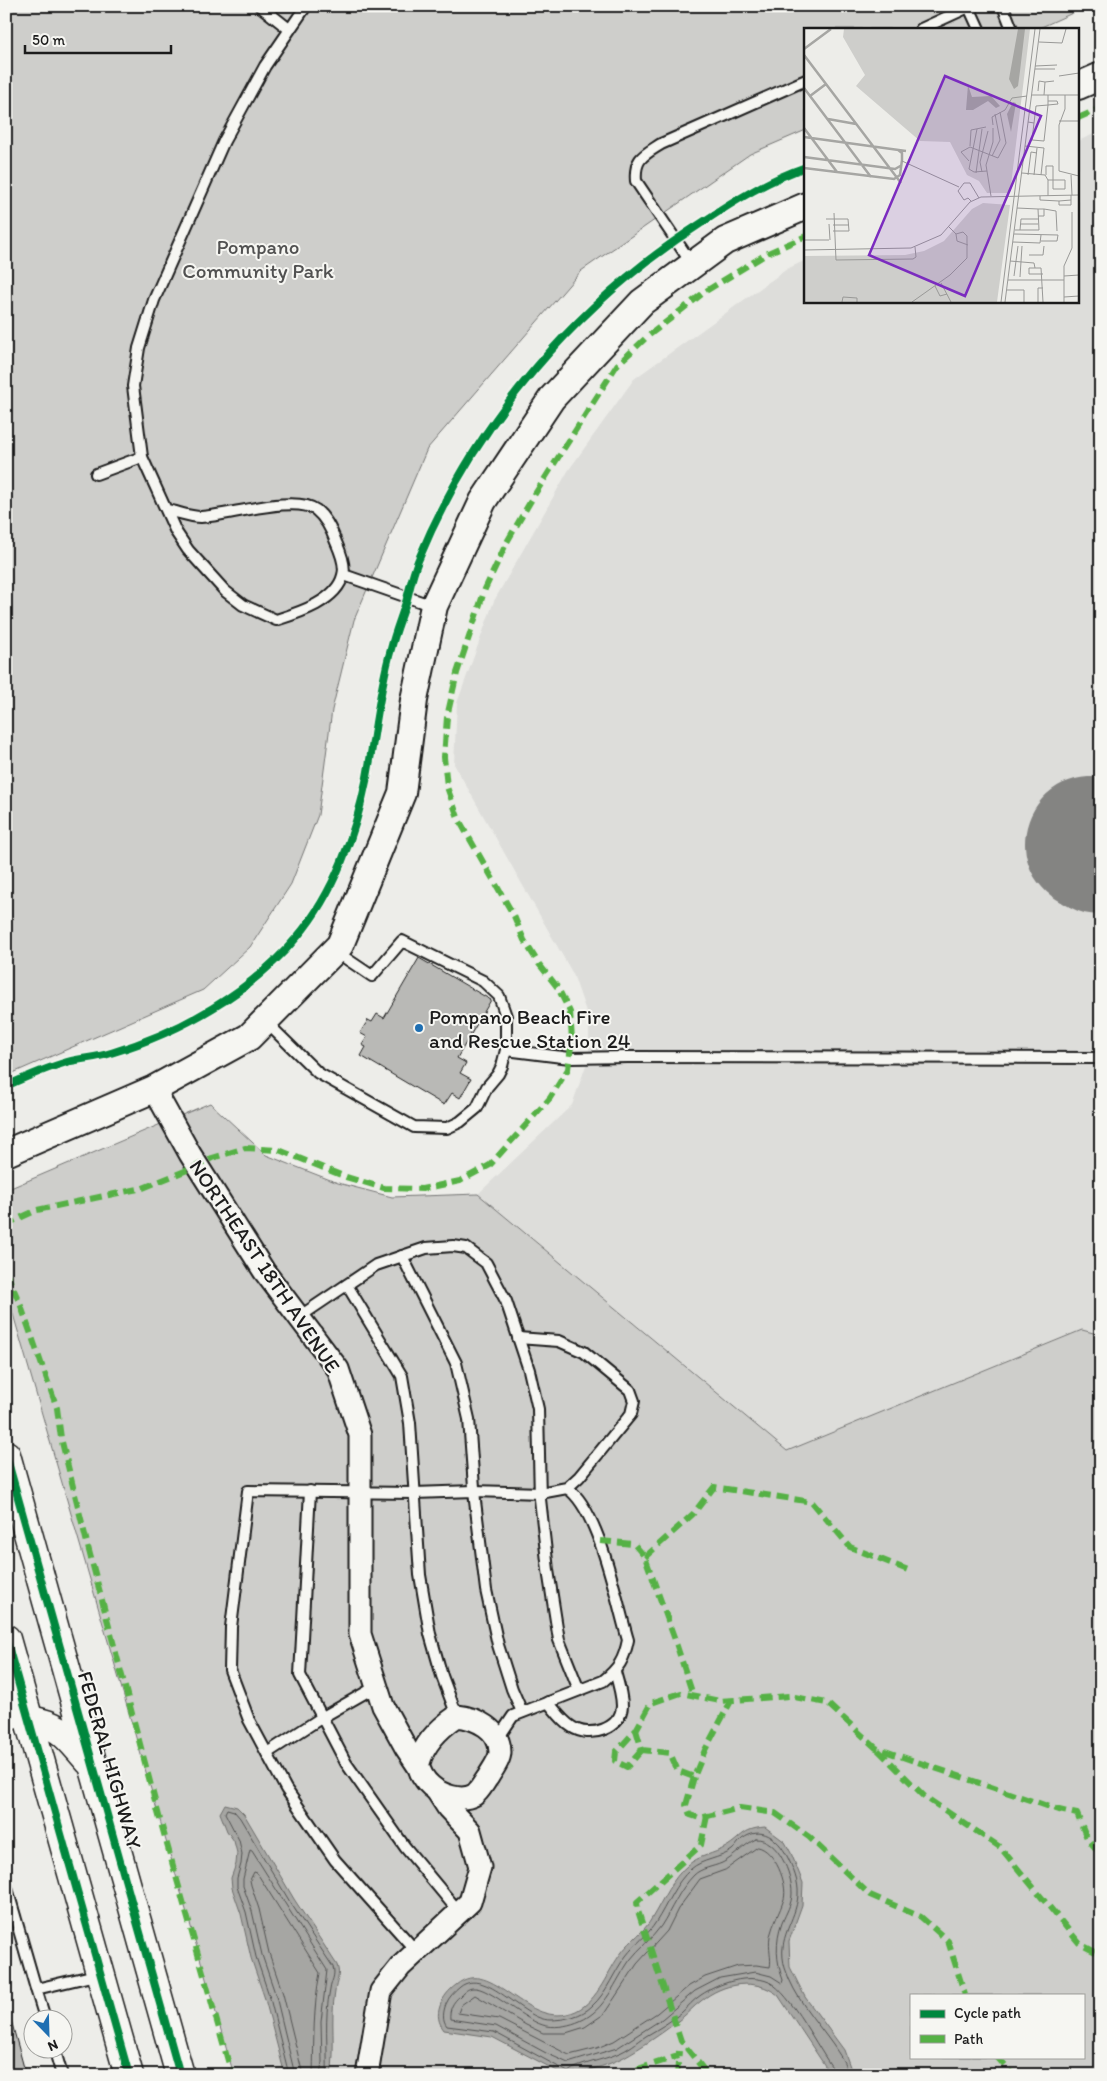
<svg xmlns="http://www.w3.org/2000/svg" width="1107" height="2081" viewBox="0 0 1107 2081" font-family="Itim,sans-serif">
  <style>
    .built { fill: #ddddda }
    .green { fill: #cececb; stroke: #757574; fill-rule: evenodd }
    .water { fill: #a6a6a3; stroke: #6f6f6d }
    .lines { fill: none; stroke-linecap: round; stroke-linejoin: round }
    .shore { stroke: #535352; stroke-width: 1 }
    .runway { stroke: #848482; stroke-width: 132 }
    .building { fill: #b9b9b6; stroke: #1c1c1c }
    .service-casing { stroke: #1c1c1c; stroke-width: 14 }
    .minor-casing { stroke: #1c1c1c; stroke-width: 25 }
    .tertiary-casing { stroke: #1c1c1c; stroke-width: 30 }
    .primary-casing { stroke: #1c1c1c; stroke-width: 31 }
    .service { stroke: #f6f6f2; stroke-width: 10 }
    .minor { stroke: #f6f6f2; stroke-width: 21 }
    .tertiary { stroke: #f6f6f2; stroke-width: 26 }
    .primary { stroke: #f6f6f2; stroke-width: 28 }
    .quiet { stroke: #55b145; stroke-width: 6; stroke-dasharray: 12 6; stroke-linecap: butt }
    .cycleway-casing { stroke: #f6f6f2; stroke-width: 11 }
    .cycleway { stroke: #00873e; stroke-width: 8 }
    .poi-dot { fill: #1f6fb2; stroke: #f6f6f2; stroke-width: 2 }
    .labels { text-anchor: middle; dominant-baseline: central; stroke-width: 4; stroke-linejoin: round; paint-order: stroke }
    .park-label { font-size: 21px; fill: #515151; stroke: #f6f6f2 }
    .poi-label { font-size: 21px; fill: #1c1c1c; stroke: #f6f6f2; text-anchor: start }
    .street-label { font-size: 21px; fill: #1c1c1c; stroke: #f6f6f2 }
    .inset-river { fill: none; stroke: #a6a6a3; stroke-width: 2.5 }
    .inset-road { fill: none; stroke: #999997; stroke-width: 1 }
    .view { fill: #7b2cbf; fill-opacity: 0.15; stroke: #7b2cbf; stroke-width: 2.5 }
    .inset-edge { fill: none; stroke: #1c1c1c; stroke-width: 2.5 }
  </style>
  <rect width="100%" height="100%" fill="#edede9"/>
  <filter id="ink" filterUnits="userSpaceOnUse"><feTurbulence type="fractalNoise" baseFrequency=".02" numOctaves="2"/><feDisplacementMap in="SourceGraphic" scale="10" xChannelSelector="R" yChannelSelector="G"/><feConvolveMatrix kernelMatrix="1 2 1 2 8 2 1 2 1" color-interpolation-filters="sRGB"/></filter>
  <g filter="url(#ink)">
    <path class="built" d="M1101,131V1335L1082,1330L787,1451L478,1194L572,1105L589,1057V1020L573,974L454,764L457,703L494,601L568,471L634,379L787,269L806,260V301H1078V141Z"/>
    <g class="green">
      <path d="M6,6H1088L1037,29H806V130L750,154L581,271L427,449L354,620L332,710L318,815L291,884L250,947L203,990L6,1076Z"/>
      <path d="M210,1103L266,1155L338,1183L392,1197L478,1194L787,1451L1082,1330L1101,1335V2075H234L6,1290V1190ZM911,1995H1083V2057H911Z"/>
    </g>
    <g class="water">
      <path d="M225,1804L237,1807L244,1814L294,1899L337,1965C341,1976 336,1981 335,1992C330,2019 336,2048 331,2075H285L265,1999L251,1958L241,1914L232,1888L231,1878L236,1864L237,1853L234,1841L227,1831L220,1813Z"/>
      <path d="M765,1827L785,1842L791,1853L803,1883L802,1905L789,1941L790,1967L805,1997L844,2050L853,2075H831L778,1995C755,1977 723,1983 701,2001C693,2007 686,2015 678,2021C661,2034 642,2047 624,2057C605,2067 582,2073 561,2073L492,2037L444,2030C438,2022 437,2015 440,2006C443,1997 449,1990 456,1985C493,1954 526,2033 576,2011C599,2000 607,1971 622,1952C631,1940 645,1931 652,1918C663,1900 672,1878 688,1865C698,1856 714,1854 726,1847C743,1837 741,1829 765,1827Z"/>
    </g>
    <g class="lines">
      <g class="shore">
        <path d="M756,1839C778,1838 792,1874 792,1893C792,1904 786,1913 782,1923C775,1942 776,1961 783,1980L782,1983L771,1976L755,1972L720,1978L695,1991L662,2019L617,2048L568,2063L546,2053L496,2026L450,2019C449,2009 453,2002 460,1996C464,1992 468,1988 473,1988C489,1986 526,2023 547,2026C558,2028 571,2025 580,2021C606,2010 615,1981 630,1960C639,1948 652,1939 661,1926C672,1909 679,1890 694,1875C701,1868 713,1867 722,1863C735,1857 743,1845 756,1839Z"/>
        <path d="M758,1847C775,1850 788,1884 784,1899C780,1912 773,1923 770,1936C768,1947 772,1959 770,1967L756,1965L738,1966L705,1977L689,1986L657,2013L614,2041L597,2048L569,2055L499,2019L458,2013L461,2005L475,1995L526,2025L543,2033H566L585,2027L604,2014L637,1964L667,1931L678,1909L700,1879L725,1870Z"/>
        <path d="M289,2075L270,1998L256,1957L246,1912L237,1887V1878L241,1864L242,1854L239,1840L225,1813L227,1809L234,1811L240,1818L290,1902L333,1967C336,1976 331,1981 330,1990C324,2018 328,2047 327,2075"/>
        <path d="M295,2075L276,1996L262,1955L252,1911L243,1886V1879L250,1850L252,1851L327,1970L321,2022L322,2062L320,2075"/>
        <path d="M303,2075L283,1994L269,1953L259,1909L251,1885L250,1880L254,1872L257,1873L320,1973C313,2007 314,2041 313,2075"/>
        <path d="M834,2075V2070C818,2049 791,1993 769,1982C748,1973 719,1983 701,1995C693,2000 688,2007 681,2013C670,2022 658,2029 646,2036C637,2042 628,2050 617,2054C604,2060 577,2064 568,2072L494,2032L447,2026C442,2020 443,2012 446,2004C449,1997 454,1992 460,1987C486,1966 522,2020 550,2020C565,2020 582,2016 592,2006C607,1993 614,1971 626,1956C635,1944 648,1935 656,1922C667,1905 675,1883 691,1869C702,1859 720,1859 732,1850C736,1847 738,1842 742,1839C761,1825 778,1838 787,1856C793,1868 799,1882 798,1895C796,1922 776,1937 785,1968C794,1997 816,2021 833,2045C839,2054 846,2063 848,2075"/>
      </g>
      <path class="runway" d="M1091,843L1101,849"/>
    </g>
    <g class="building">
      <path d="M419,958L491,1000L457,1058L466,1063L460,1073L471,1079L460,1098L452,1093L444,1105L361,1056L366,1047L362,1045L367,1037L360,1033L368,1020L372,1022L377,1014L384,1018Z"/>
      <path d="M11,2020L26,2075H6V2021Z"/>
    </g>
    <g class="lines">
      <defs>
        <g id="service">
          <path d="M260,6L289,29"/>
          <path d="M1003,6L1012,29"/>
          <path d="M969,7L979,29"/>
          <path d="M921,29L971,6"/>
          <path d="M692,264L636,181C634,158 644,155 661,144L806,80"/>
          <path d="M96,474L142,457"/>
          <path d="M167,510C178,512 190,517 201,517C228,516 295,494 316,510C326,518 332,531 336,542C340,551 346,566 343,575C337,601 298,613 276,620L243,605L225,591L188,550L176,532L142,457L133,386L139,348L154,300L224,141L265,66L306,6"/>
          <path d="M344,575L433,606"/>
          <path d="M265,1021L318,1073L414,1127L447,1128L460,1122L477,1108L487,1087L498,1074L502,1066L506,1050V1016L499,996L483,981L402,941L372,976L335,951"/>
          <path d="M506,1050L570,1058L628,1057L1101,1058"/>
          <path d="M402,1256L456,1363L469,1419L475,1501L486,1590L498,1645L512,1689L522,1712"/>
          <path d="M347,1285L402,1376L410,1423L420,1575L430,1634L442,1676L457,1716"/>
          <path d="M299,1317L376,1265L426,1248L453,1246L466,1248L486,1263L506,1301L529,1370L538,1409L540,1499L548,1570L559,1640L579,1690"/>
          <path d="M310,1491L300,1675L346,1763L405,1847L459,1912"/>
          <path d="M548,1702C555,1710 562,1721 572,1727C589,1739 621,1729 622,1706C622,1695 618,1682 615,1672"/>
          <path d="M6,1726L27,1720"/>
          <path d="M497,1740L513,1716L603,1681C619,1668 624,1660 628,1640C617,1603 599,1509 567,1488"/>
          <path d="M267,1753L321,1718L377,1686"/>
          <path d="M6,1885L36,1989"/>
          <path d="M416,1951L335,1860L286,1789L249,1720L230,1670L231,1627L248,1491L414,1493L474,1491L540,1493L567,1488L579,1477L631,1414L634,1401L630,1390L584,1352L559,1341L518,1338"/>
          <path d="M45,2018L36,1989L100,1974"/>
          <path d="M54,2048L62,2075"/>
        </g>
        <g id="minor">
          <path d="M154,1089L190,1154L264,1271L338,1369L360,1435V1634L383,1706L406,1748L418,1766"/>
          <path d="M457,1716C476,1718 500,1729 500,1752C500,1760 492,1770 488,1777C484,1782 480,1791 474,1795C461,1802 441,1795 431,1786C425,1781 418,1771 419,1763C424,1743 441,1727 457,1716Z"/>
          <path d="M367,2075L381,1991L401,1966L470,1902L480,1867L470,1831L448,1808L437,1791"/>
        </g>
        <g id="tertiary">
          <path d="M1078,86L1101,76"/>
          <path d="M6,1153L154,1089L249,1037L340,945L402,793L414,700L434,606L483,501L552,398L642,302L725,241L806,206"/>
        </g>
        <g id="primary">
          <path d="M6,1455L180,2075"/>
          <path d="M6,1639L129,2075"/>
          <path d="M29,1720C63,1725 67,1737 89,1761"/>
        </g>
      </defs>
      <use href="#service" class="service-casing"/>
      <use href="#minor" class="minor-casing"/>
      <use href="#tertiary" class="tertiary-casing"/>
      <use href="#primary" class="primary-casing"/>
      <use href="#service" class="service"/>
      <use href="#minor" class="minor"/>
      <use href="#tertiary" class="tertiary"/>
      <use href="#primary" class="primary"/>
      <g class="quiet">
        <path d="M1078,118L1101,108"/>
        <path d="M6,1227L9,1223L37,1210L143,1188L197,1166L212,1158L245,1148L279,1150L346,1177L384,1188L422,1189L460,1181L490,1165L550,1098L568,1069L572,1039L570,1012L558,988L539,964L524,940L514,916L459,820L447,787L444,757L447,717L457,673L485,589L507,542L533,497L617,365L648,336L706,291L768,253L806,236"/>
        <path d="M6,1272L21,1306L57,1408L61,1438L88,1547L159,1816L232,2075"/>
        <path d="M600,1541L634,1544L645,1557L674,1637L693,1695"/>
        <path d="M645,1557L693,1514L714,1487L812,1502L850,1547L908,1570"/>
        <path d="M636,1730L642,1750L670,1753L678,1771L694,1777L705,1750L731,1701"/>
        <path d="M642,1750L627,1767L615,1761L616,1752L636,1730L651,1703L681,1693L720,1701L789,1696L827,1703L876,1748L1059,1810L1077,1814L1087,1838L1101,1855"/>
        <path d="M878,1750L925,1797L1000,1847L1080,1944L1101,1955"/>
        <path d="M694,1777L686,1805L690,1815L700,1818L740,1808L775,1813L809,1837L870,1895L921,1917L948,1941L965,1995"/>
        <path d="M707,1816L701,1845L637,1902L638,1911L681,2041L708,2075"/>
        <path d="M997,2057L1013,2075"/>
        <path d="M620,2075L678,2056"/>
        <path d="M677,2075L679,2051"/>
      </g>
      <defs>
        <g id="cycleway">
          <path d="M6,1086C26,1077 46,1068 67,1062C81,1058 97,1058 111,1053C181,1032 250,993 297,937C334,894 356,832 367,777C375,734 379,691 391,649C395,632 402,616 407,599C410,587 413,573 418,561C475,422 576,303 703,222C736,200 768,180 806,167"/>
          <path d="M6,1455L180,2075"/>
          <path d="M6,1639L129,2075"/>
        </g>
      </defs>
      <use href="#cycleway" class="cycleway-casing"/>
      <use href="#cycleway" class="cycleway"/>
    </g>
  </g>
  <circle class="poi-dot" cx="419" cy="1028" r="5"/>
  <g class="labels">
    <g class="park-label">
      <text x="258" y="246">Pompano<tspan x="258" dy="24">Community Park</tspan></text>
    </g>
    <g class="poi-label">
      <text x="429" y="1016">Pompano Beach Fire<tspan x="429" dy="24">and Rescue Station 24</tspan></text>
    </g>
    <g class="street-label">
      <text transform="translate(265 1266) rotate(56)">NORTHEAST 18TH AVENUE</text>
      <text transform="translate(110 1760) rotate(74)">FEDERAL HIGHWAY</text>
    </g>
  </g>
  <g transform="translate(804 28)">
    <rect width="275" height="275" fill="#edede9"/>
    <path d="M40,1H226L206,165H183L175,153L163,147L146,114L116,113L52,58L61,47L39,9ZM179,175L206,177L193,274H0V228L101,227L120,223L140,213L168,181Z" fill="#cececb"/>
    <path d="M214,1H221L216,43L214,58L210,61L205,51ZM164,57L168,69L187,68L196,78L192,80L184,73L169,82H162ZM209,74L212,75L207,104L203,86Z" fill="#a6a6a3"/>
    <path class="inset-river" d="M0,21L27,1M0,27L97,155M0,60L67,149M6,68L22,56M24,91L52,96M0,100L33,144M0,109L102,123M0,129L91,141L98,137M0,140L90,151L96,147L98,132V125L94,122"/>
    <path class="inset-road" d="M235,14L258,15L262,1M231,38L253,37M231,41H251M255,48L275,45M234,63L235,53L241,54M228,67H275M240,67L241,54L250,53M261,67V81L255,97V143L275,148M255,93H275M224,94L230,95L232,78L244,77V67M230,95L228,112L240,113L244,77L254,76L253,73H244M189,97L188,89L201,82L208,70L223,68M173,101L165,141L170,144L183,143M166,118L167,102L182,99M221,118L240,120L237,147M188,128L196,112L191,86M98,133L155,159M165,133L157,124L166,119L194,130L202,115L196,84M178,144L176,134L184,103M172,145L178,101M218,145L241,147L244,152M224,147L227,124L233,125M230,147L233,120M242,147V138H249V161H261V152H244V168M267,147L268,167M267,167V177H255V173L267,172M187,168L182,137L189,114V100M236,168V172L255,173M167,173L164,170L160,172L154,163L160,155H166L175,170M234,181H240V188H234M240,181L252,183L253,203M30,185L32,232L109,231L112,229L111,219M22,191H44L45,203H29M25,196L26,212M217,196H234M29,197H45M145,199L152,206L153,213L164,217M211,202H235L234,181L213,180M216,202L217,191H234M210,206L254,207L253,213H237M0,212H25M209,214L236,215L237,207M0,222L107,220L137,207L166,174L177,169L275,167M225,227H239L240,218M206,233L230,235L231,240H237L239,274M231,240H225V246H239M210,248L214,218M260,248L275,247M216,249L218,218M204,252H260M137,255L147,274M131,258L136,268L143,266M203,262H220V274M260,269L275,268M38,274L39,269L53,270V274M108,274L146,247L163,230V208L159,204L152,206M197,274L231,1M201,274L236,1M234,274V260H239M260,274V238L268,220V184"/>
    <path class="view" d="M141,48L237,88L161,268L65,227Z"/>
    <rect width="275" height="275" class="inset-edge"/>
  </g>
  <rect width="1107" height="2081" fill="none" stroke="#f6f6f2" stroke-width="25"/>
  <rect x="12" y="12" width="1082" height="2056" fill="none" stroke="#1c1c1c" stroke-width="2" filter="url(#ink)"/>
  <rect x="910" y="1994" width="175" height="65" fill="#f6f6f2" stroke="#9f9f9c"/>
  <rect x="920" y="2010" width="25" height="8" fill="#00873e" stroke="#9f9f9c"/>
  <text x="954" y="2018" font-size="15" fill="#1c1c1c">Cycle path</text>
  <rect x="920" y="2035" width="25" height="8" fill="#55b145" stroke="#9f9f9c"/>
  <text x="954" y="2044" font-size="15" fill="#1c1c1c">Path</text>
  <g transform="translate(48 2034) rotate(157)"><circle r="24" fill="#f6f6f2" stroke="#9f9f9c"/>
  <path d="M0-4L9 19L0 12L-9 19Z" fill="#1f6fb2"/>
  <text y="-8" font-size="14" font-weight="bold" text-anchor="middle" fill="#1c1c1c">N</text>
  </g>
  <path d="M25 45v8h146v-8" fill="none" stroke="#1c1c1c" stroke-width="2.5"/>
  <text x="32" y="45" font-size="15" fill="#1c1c1c" stroke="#f6f6f2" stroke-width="4" paint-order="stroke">50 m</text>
</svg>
